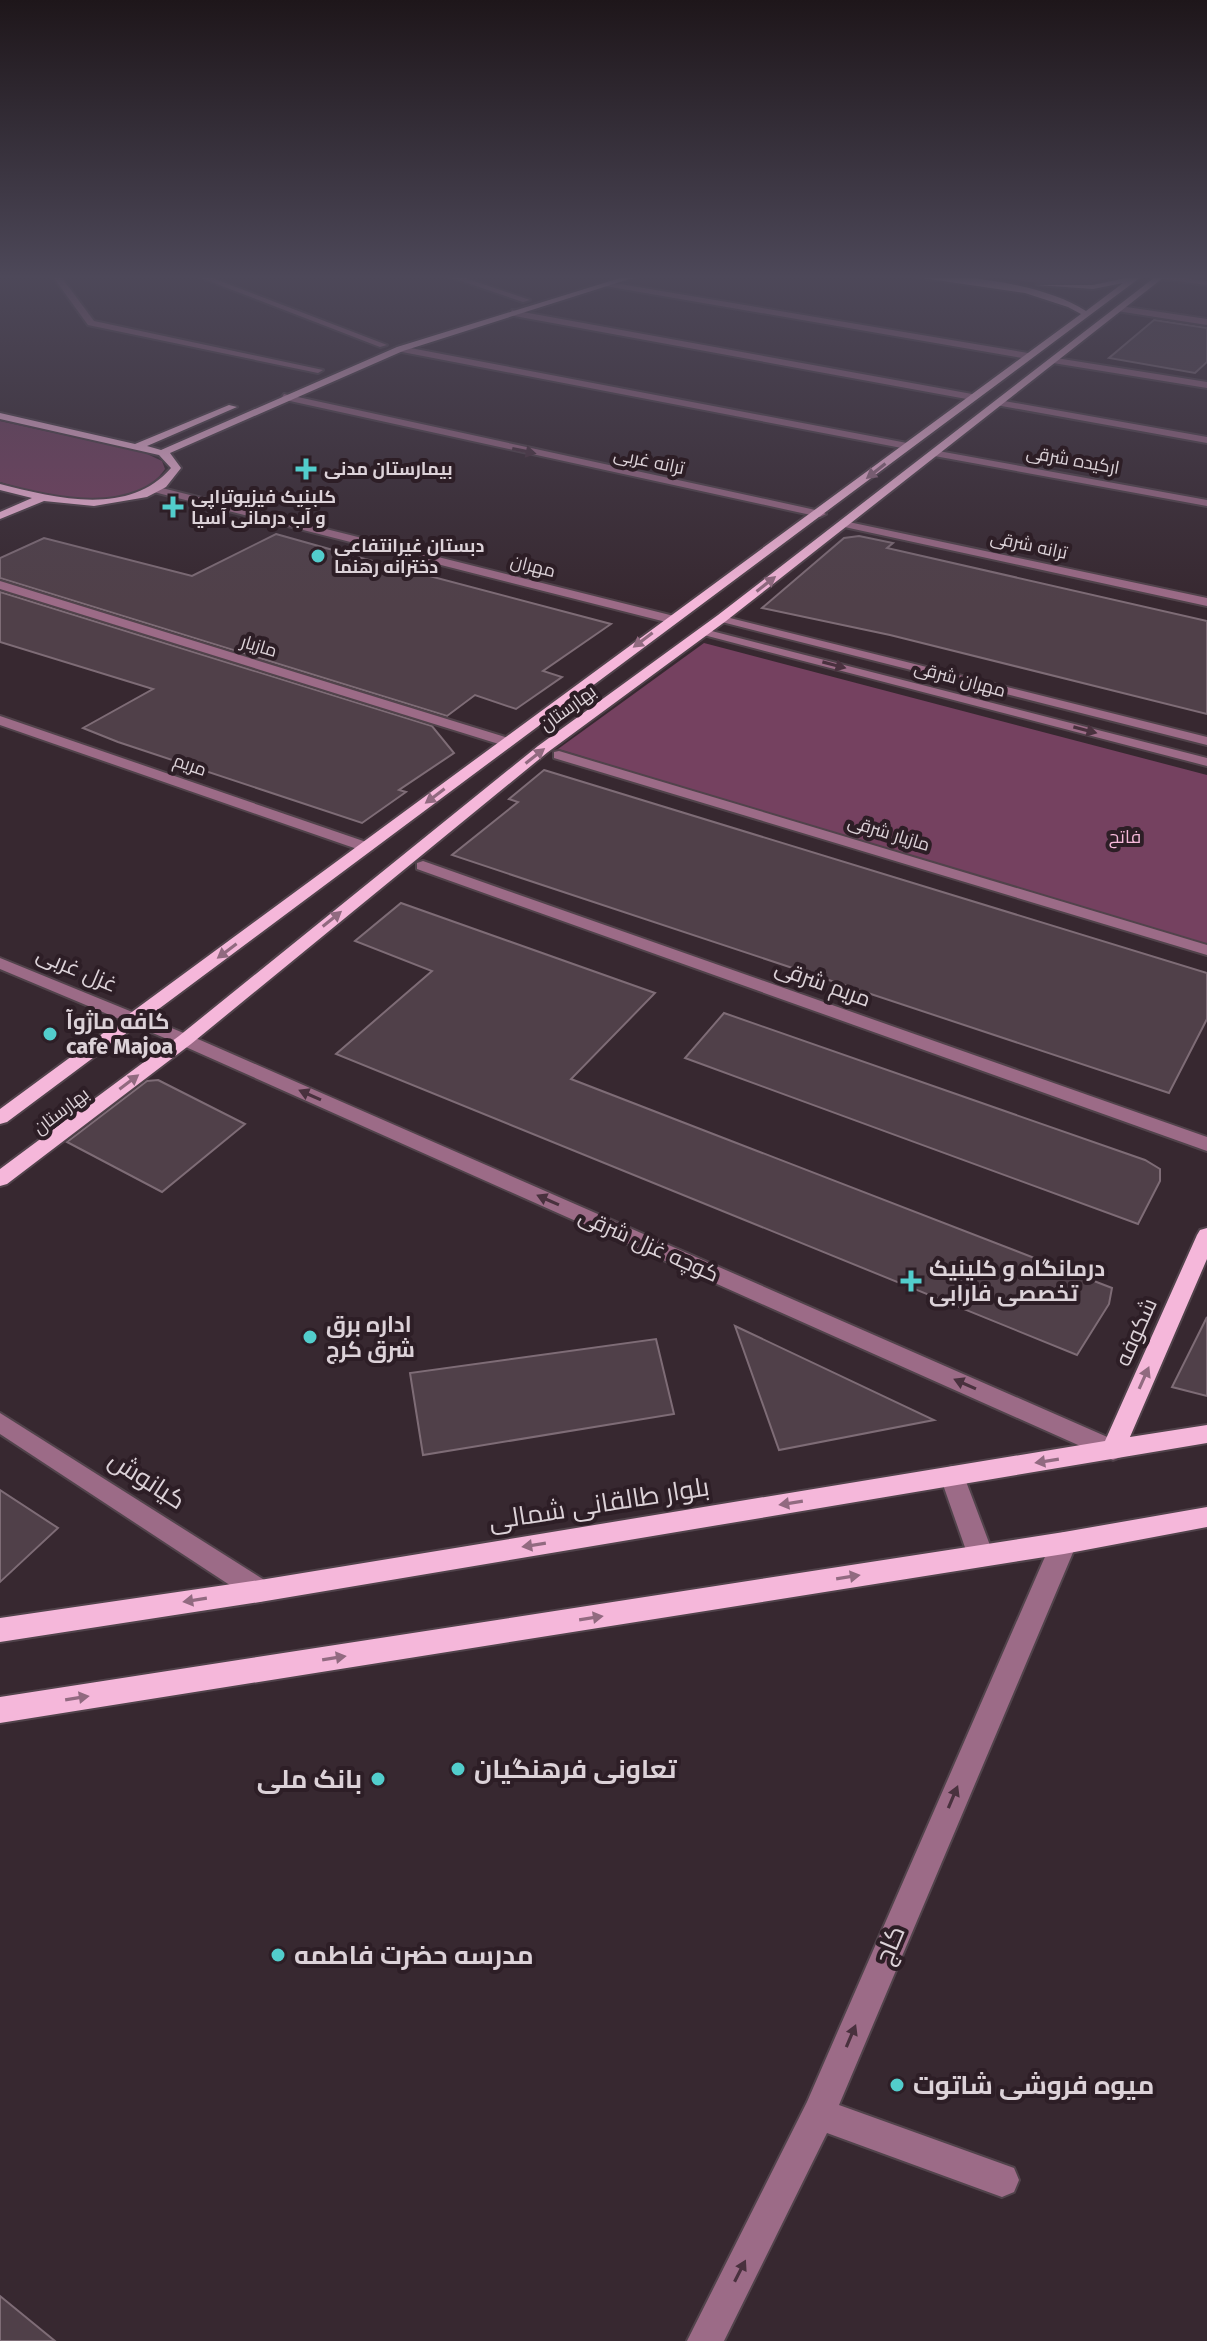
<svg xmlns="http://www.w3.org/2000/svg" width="1207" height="2341" viewBox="0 0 1207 2341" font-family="'Fira Sans',Cairo,sans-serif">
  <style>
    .green { fill: #754160 }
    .building { fill: #504049; stroke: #7e6c76; stroke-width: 2 }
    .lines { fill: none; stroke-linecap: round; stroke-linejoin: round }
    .minor-casing { stroke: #51434b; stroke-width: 4 }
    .major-casing { stroke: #51434b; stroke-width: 4 }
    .minor { fill: #9c6b87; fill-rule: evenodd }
    .major { fill: #f5b7da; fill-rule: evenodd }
    .oneway { fill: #49313e }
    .oneway2 { fill: #916a80 }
    .poi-dot { fill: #52cdcc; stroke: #2d1e26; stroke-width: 3 }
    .labels { text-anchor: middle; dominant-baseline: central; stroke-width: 8; stroke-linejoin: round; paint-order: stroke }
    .far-street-label { font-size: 18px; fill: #dcd2d8; stroke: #2d1e26 }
    .far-poi-label { font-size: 18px; font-weight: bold; fill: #dcd2d8; stroke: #2d1e26; text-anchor: start }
    .far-park-label { font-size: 18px; fill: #f6badb; stroke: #2d1e26 }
    .street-label { font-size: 22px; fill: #dcd2d8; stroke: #2d1e26 }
    .poi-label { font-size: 22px; font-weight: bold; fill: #dcd2d8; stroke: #2d1e26; text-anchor: start }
    .near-street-label { font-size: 26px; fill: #dcd2d8; stroke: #2d1e26 }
    .near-poi-label { font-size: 26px; font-weight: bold; fill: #dcd2d8; stroke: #2d1e26; text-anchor: start }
  </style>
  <rect width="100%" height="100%" fill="#372830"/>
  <g class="green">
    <path d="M979,274H1114C1084,296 1014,279 979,274Z"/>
    <path d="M0,421L145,453L162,461L165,469C133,516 45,496 0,482Z"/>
    <path d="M704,643L1207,775V947L558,749Z"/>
  </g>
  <g class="building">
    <path d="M1154,320L1207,328V362L1195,373L1109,358Z"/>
    <path d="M276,534L365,559L611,624L543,671L562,677L516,709L475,695L447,716L0,578V558L44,538L192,576Z"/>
    <path d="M859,536L893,543L887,548L1207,621V714L890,635L762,608L844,538Z"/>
    <path d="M0,592L432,726L454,753L399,790L406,792L362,823L118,742L83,728L153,689L0,642Z"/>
    <path d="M544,770L1207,973V1019L1169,1093L452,855L518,802L509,799Z"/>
    <path d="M401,903L655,993L571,1079L1112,1288L1109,1304L1077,1355L336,1054L432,971L355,941Z"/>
    <path d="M724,1013L1145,1160L1160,1169V1181L1138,1224L685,1058Z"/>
    <path d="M158,1080L245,1124L162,1192L67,1142L147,1081Z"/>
    <path d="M1207,1317V1396L1172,1387Z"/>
    <path d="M735,1326L934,1420L779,1450Z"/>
    <path d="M656,1339L674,1414L423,1455L410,1373Z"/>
    <path d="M0,1490L58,1528L0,1582Z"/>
    <path d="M0,2296L55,2341H0Z"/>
  </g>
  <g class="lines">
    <defs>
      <g id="minor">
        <path d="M51,274H59L94,321L323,370L318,373L88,325Z"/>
        <path d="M191,274H202L387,345L380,347Z"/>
        <path d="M441,274H453L530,300L523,302Z"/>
        <path d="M1158,275L1207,281V285L1161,279Z"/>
        <path d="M608,282L1028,353L1032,356L1028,359L605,286Z"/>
        <path d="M1120,306L1207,319V325L1117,311Z"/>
        <path d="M512,310L972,394L977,397L972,400L509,315Z"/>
        <path d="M400,346L907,443L912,446L907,449L397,351Z"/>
        <path d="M1056,358L1207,382V388L1053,363Z"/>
        <path d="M284,394L820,511L826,514L820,517L281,399Z"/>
        <path d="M999,400L1207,437V443L996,405Z"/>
        <path d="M933,450L1207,500V506L929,455Z"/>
        <path d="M154,486L674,616L676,619L670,623L150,491L149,489Z"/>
        <path d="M844,521L1207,598V606L840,526V522Z"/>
        <path d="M0,581L512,739L514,742L502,745L0,589Z"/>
        <path d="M718,615L1207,737V745L718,621Z"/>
        <path d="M700,628L1207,758V766L700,634Z"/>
        <path d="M0,716L372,844L374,847L372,850H360L0,725Z"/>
        <path d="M559,751L1207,945V955L554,758V752Z"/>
        <path d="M423,861L1207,1137V1151L417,869V863Z"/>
        <path d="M0,958L191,1036L1121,1443L1125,1450L1121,1457L1113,1460L1105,1457L179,1044L0,969Z"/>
        <path d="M0,1413L269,1583L273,1591L269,1599L260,1602L251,1599L0,1434Z"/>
        <path d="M952,1466L961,1469L964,1476L994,1556L990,1564L981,1567L972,1564L968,1556L940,1476L943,1469Z"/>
        <path d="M1064,1532L1073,1535L1077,1543L839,2105L1014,2168L1019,2180L1014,2192L1002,2197L827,2133L724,2341H687L807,2102L1051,1543L1055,1535Z"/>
      </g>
      <g id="major">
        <path d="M633,274H645L403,351L170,453L181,468L166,487L147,497L94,506L44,501L0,519V512L32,498L0,490V484C55,498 129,517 171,468L159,455L0,419V413L135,444L229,405L237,407L147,446L161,450L397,347Z"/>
        <path d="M895,274C950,273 1040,281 1086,311L1123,283L1093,289L1037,285H1093L1145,274L7,1122L0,1124V1109L1081,314L1068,307L1025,293Z"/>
        <path d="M1159,274H1168L726,621L548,752L191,1044L7,1184L0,1186V1169L179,1036L538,746L718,615Z"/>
        <path d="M1207,1228V1259L1130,1437L1207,1425V1443L260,1602L0,1642V1618L260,1580L1105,1441L1197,1235L1200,1230Z"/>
        <path d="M1207,1507V1527L1064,1554L0,1723V1697L1064,1532Z"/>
      </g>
    </defs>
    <use href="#minor" class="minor-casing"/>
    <use href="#major" class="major-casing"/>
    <use href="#minor" class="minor"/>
    <use href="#major" class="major"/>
  </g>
  <defs><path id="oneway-solid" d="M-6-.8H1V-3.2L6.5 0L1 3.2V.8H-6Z" transform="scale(2)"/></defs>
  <g class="oneway">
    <use href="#oneway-solid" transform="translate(524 451) rotate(12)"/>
    <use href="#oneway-solid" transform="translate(834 665) rotate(15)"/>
    <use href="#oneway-solid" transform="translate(1085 730) rotate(15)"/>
    <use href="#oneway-solid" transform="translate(310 1095) rotate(-156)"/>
    <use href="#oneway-solid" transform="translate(548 1200) rotate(-156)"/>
    <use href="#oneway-solid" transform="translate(965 1384) rotate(-156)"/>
    <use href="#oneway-solid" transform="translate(953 1797) rotate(-67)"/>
    <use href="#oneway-solid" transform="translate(851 2036) rotate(-67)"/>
    <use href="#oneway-solid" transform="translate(740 2271) rotate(-63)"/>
  </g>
  <g class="oneway2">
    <use href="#oneway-solid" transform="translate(876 471) rotate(142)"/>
    <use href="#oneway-solid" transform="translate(766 584) rotate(-38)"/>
    <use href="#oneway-solid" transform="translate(643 640) rotate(143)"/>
    <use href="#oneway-solid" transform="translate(535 756) rotate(-38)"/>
    <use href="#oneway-solid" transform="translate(435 796) rotate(143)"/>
    <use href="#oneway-solid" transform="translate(332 919) rotate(-39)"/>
    <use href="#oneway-solid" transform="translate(227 951) rotate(143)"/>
    <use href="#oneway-solid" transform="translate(129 1082) rotate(-37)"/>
    <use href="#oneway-solid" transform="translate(1144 1378) rotate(-66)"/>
    <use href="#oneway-solid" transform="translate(1047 1461) rotate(171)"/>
    <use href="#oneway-solid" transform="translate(791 1503) rotate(171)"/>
    <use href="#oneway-solid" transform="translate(534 1545) rotate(171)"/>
    <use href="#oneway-solid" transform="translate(848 1577) rotate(-9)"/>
    <use href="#oneway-solid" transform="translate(195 1600) rotate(171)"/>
    <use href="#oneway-solid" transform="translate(591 1618) rotate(-9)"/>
    <use href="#oneway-solid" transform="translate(334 1658) rotate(-9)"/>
    <use href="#oneway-solid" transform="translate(77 1698) rotate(-9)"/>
  </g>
  <linearGradient id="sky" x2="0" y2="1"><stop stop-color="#1e161a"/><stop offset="0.46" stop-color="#4d4859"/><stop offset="1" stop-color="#4d4859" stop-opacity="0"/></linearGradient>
  <rect width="1207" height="602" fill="url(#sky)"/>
  <g class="poi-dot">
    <path d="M302 457h8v8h8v8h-8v8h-8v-8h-8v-8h8z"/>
    <path d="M169 495h8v8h8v8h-8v8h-8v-8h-8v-8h8z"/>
    <circle cx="318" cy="556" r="8"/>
    <circle cx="50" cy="1034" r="8"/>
    <path d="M907 1269h8v8h8v8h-8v8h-8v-8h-8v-8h8z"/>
    <circle cx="310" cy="1337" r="8"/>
    <circle cx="458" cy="1769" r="8"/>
    <circle cx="378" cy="1779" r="8"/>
    <circle cx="278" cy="1955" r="8"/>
    <circle cx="897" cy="2085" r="8"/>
  </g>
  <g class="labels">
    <g class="far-street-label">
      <text transform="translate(1073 460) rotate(10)">ارکیده شرقی</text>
      <text transform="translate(649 461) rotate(12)">ترانه غربی</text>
      <text transform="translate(1029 545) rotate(12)">ترانه شرقی</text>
      <text transform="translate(533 566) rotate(14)">مهران</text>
      <text transform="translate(259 646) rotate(17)">مازیار</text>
      <text transform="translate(960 679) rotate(15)">مهران شرقی</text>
      <text transform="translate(568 708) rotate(-36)">بهارستان</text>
      <text transform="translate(190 765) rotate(19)">مریم</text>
      <text transform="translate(889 833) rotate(17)">مازیار شرقی</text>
      <text transform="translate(61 1111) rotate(-37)">بهارستان</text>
    </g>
    <g class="far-poi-label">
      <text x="324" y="469">بیمارستان مدنی</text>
      <text x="191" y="497">کلینیک فیزیوتراپی<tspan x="191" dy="21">و آب درمانی آسیا</tspan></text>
      <text x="334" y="546">دبستان غیرانتفاعی<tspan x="334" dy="21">دخترانه رهنما</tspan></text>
    </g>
    <g class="far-park-label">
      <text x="1125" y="837">فاتح</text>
    </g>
    <g class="street-label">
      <text transform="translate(77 969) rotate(23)">غزل غربی</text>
      <text transform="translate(823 983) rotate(20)">مریم شرقی</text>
      <text transform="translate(649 1245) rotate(24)">کوچه غزل شرقی</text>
      <text transform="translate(1136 1332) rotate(-66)">شکوفه</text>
    </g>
    <g class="poi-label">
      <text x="66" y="1021">کافه ماژوآ<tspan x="66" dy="25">cafe Majoa</tspan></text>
      <text x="929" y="1268">درمانگاه و کلینیک<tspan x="929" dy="25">تخصصی فارابی</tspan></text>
      <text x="326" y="1324">اداره برق<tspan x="326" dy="25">شرق کرج</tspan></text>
    </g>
    <g class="near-street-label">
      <text transform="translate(147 1480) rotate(33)">کیانوش</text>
      <text transform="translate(599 1504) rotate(-9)">بلوار طالقانی شمالی</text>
      <text transform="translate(890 1945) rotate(-67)">کاج</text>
    </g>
    <g class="near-poi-label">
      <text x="474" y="1769">تعاونی فرهنگیان</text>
      <text x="362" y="1779" text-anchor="end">بانک ملی</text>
      <text x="294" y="1955">مدرسه حضرت فاطمه</text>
      <text x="913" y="2085">میوه فروشی شاتوت</text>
    </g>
  </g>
</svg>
